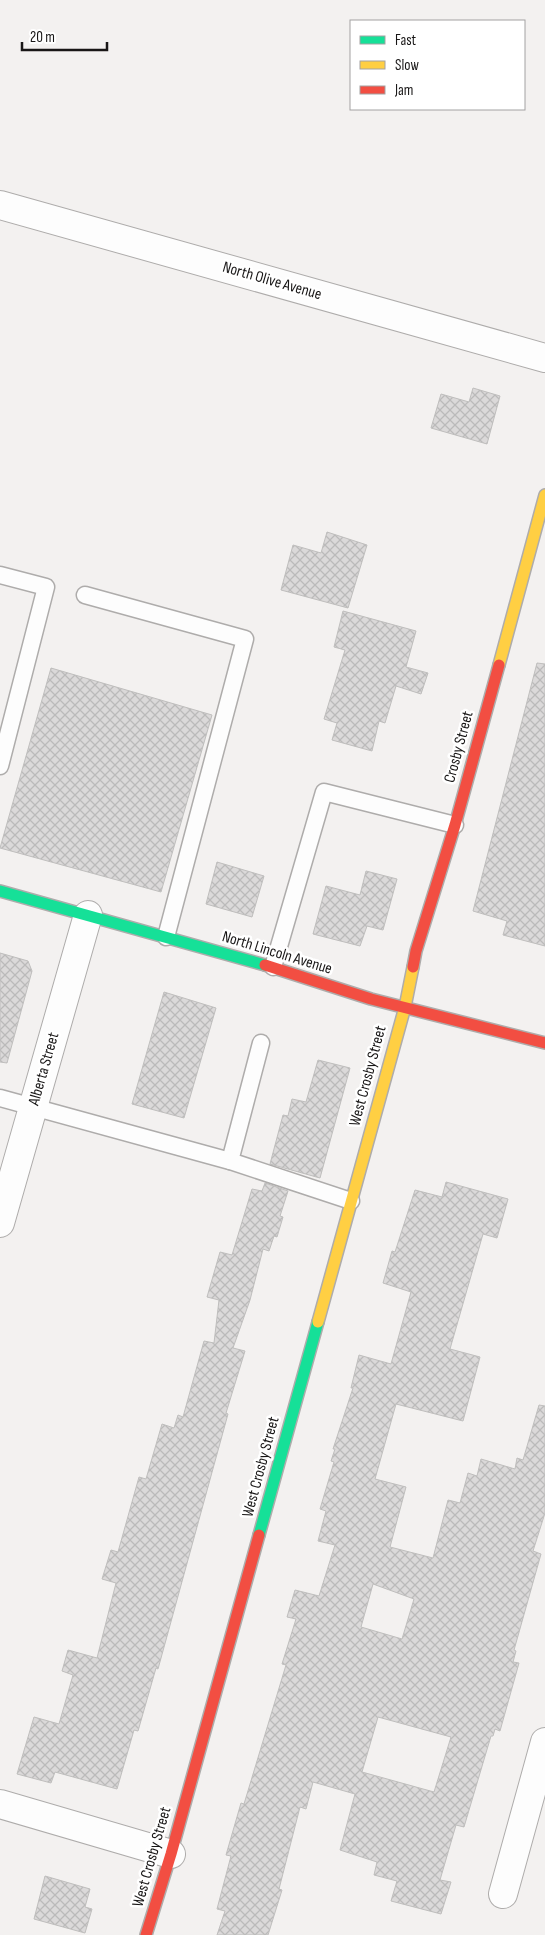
<svg xmlns="http://www.w3.org/2000/svg" width="545" height="1935" viewBox="0 0 545 1935" font-family="'Sofia Sans Condensed',sans-serif">
  <style>
    .building { fill: url(#building-cross-hatch); stroke: #bfbebd; fill-rule: evenodd }
    .lines { fill: none; stroke-linecap: round; stroke-linejoin: round }
    .lane-casing { stroke: #aeacab; stroke-width: 19 }
    .street-casing { stroke: #aeacab; stroke-width: 30 }
    .fast-casing { stroke: #aeacab; stroke-width: 14 }
    .slow-casing { stroke: #aeacab; stroke-width: 14 }
    .jam-casing { stroke: #aeacab; stroke-width: 14 }
    .lane { stroke: #fdfdfd; stroke-width: 16 }
    .street { stroke: #fdfdfd; stroke-width: 28 }
    .fast { stroke: #16e098; stroke-width: 11 }
    .slow { stroke: #ffcf43; stroke-width: 11 }
    .jam { stroke: #f24e42; stroke-width: 11 }
    .labels { text-anchor: middle; dominant-baseline: central; stroke-width: 5; stroke-linejoin: round; paint-order: stroke }
    .street-label { font-size: 16px; fill: #181616; stroke: #fff }
  </style>
  <defs>
    <pattern id="building-cross-hatch" width="8" height="8" patternUnits="userSpaceOnUse" patternTransform="scale(1.25)"><rect width="8" height="8" fill="#dbd9d9"/><path d="M0 0l8 8M0 8l8-8" fill="none" stroke="#bbbaba"/></pattern>
  </defs>
  <rect width="100%" height="100%" fill="#f3f1f0"/>
  <g class="building">
    <path d="M473,388L500,396L487,444L431,428L441,394L469,402Z"/>
    <path d="M327,532L367,545L348,608L281,590L293,545L321,553Z"/>
    <path d="M343,611L416,631L406,667L428,673L421,694L396,686L385,723L379,721L372,751L332,740L337,723L324,719L345,650L334,647Z"/>
    <path d="M537,663L545,664V946L503,935L507,921L473,911Z"/>
    <path d="M51,668L212,715L161,892L0,848Z"/>
    <path d="M217,862L264,876L252,917L206,904Z"/>
    <path d="M366,871L397,879L383,930L367,926L360,946L313,934L326,886L360,895Z"/>
    <path d="M0,953L28,961L32,971L7,1063L0,1062Z"/>
    <path d="M164,992L216,1008L184,1118L132,1104Z"/>
    <path d="M318,1060L350,1068L320,1178L270,1164L283,1115L288,1116L292,1099L306,1102Z"/>
    <path d="M446,1182L508,1199L497,1238L483,1234L450,1349L480,1357L463,1421L396,1404L375,1479L406,1487L390,1547L433,1558L448,1500L460,1503L468,1473L477,1476L481,1459L515,1469L517,1458L523,1460L539,1405L545,1406V1513L533,1551L541,1554L514,1650L516,1651L513,1662L519,1663L500,1731L495,1729L493,1736H491L464,1827L456,1825L440,1880L451,1882L441,1914L391,1901L397,1881L374,1875L377,1862L340,1850L355,1794L313,1782L306,1809L300,1807L279,1889L282,1890L268,1935H217L225,1911L217,1909L231,1856L226,1855L241,1803L244,1804L286,1665L282,1664L296,1619L287,1617L295,1590L319,1596L335,1545L318,1541L326,1511L320,1509L334,1462L331,1461L335,1449H333L353,1388H351L359,1355L391,1364L411,1292L383,1283L392,1251L395,1252L415,1190L442,1197ZM373,1584L414,1599L402,1639L361,1627ZM378,1717L451,1737L434,1792L362,1772Z"/>
    <path d="M265,1183L288,1191L280,1216L283,1217L277,1237L274,1236L269,1251L263,1249L250,1300L233,1348L245,1351L226,1413L228,1414L158,1669L156,1668L138,1731L134,1730L117,1789L55,1772L51,1783L17,1774L34,1717L59,1724L73,1675L62,1671L68,1650L97,1658L116,1583L102,1579L111,1550L118,1552L139,1477L146,1479L162,1424L174,1428L178,1415L183,1417L204,1341L214,1343L219,1300L207,1297L220,1252L232,1255L252,1189L262,1191Z"/>
    <path d="M45,1876L90,1889L85,1907L92,1909L85,1933L34,1919Z"/>
  </g>
  <g class="lines">
    <defs>
      <g id="lane">
        <path d="M0,575L46,587L0,766"/>
        <path d="M85,595L245,639L166,937"/>
        <path d="M273,967L324,792L455,825"/>
        <path d="M261,1043L230,1161L351,1201"/>
        <path d="M0,1098L230,1161"/>
      </g>
      <g id="street">
        <path d="M0,205L545,358"/>
        <path d="M0,1223L88,915"/>
        <path d="M0,1804L171,1854"/>
        <path d="M503,1894L545,1742"/>
      </g>
      <g id="fast">
        <path d="M0,891L265,965"/>
        <path d="M259,1535L318,1322"/>
      </g>
      <g id="slow">
        <path d="M499,665L545,495"/>
        <path d="M318,1322L405,1007L413,967"/>
      </g>
      <g id="jam">
        <path d="M265,965L371,999L545,1043"/>
        <path d="M413,967L416,951L455,825L499,665"/>
        <path d="M146,1935L171,1854L259,1535"/>
      </g>
    </defs>
    <use href="#lane" class="lane-casing"/>
    <use href="#street" class="street-casing"/>
    <use href="#fast" class="fast-casing"/>
    <use href="#slow" class="slow-casing"/>
    <use href="#jam" class="jam-casing"/>
    <use href="#lane" class="lane"/>
    <use href="#street" class="street"/>
    <use href="#fast" class="fast"/>
    <use href="#slow" class="slow"/>
    <use href="#jam" class="jam"/>
  </g>
  <g class="labels">
    <g class="street-label">
      <text transform="translate(272 281) rotate(16)">North Olive Avenue</text>
      <text transform="translate(459 747) rotate(-75)">Crosby Street</text>
      <text transform="translate(277 953) rotate(17)">North Lincoln Avenue</text>
      <text transform="translate(44 1069) rotate(-74)">Alberta Street</text>
      <text transform="translate(368 1076) rotate(-75)">West Crosby Street</text>
      <text transform="translate(261 1467) rotate(-75)">West Crosby Street</text>
      <text transform="translate(152 1857) rotate(-74)">West Crosby Street</text>
    </g>
  </g>
  <rect x="350" y="20" width="175" height="90" fill="#ffffff" stroke="#a3a2a2"/>
  <rect x="360" y="36" width="25" height="8" fill="#16e098" stroke="#a3a2a2"/>
  <text x="395" y="45" font-size="15" fill="#181616">Fast</text>
  <rect x="360" y="61" width="25" height="8" fill="#ffcf43" stroke="#a3a2a2"/>
  <text x="395" y="70" font-size="15" fill="#181616">Slow</text>
  <rect x="360" y="86" width="25" height="8" fill="#f24e42" stroke="#a3a2a2"/>
  <text x="395" y="95" font-size="15" fill="#181616">Jam</text>
  <path d="M22 42v8h85v-8" fill="none" stroke="#181616" stroke-width="2.5"/>
  <text x="30" y="42" font-size="15" fill="#181616" stroke="#ffffff" stroke-width="4" paint-order="stroke">20 m</text>
</svg>
